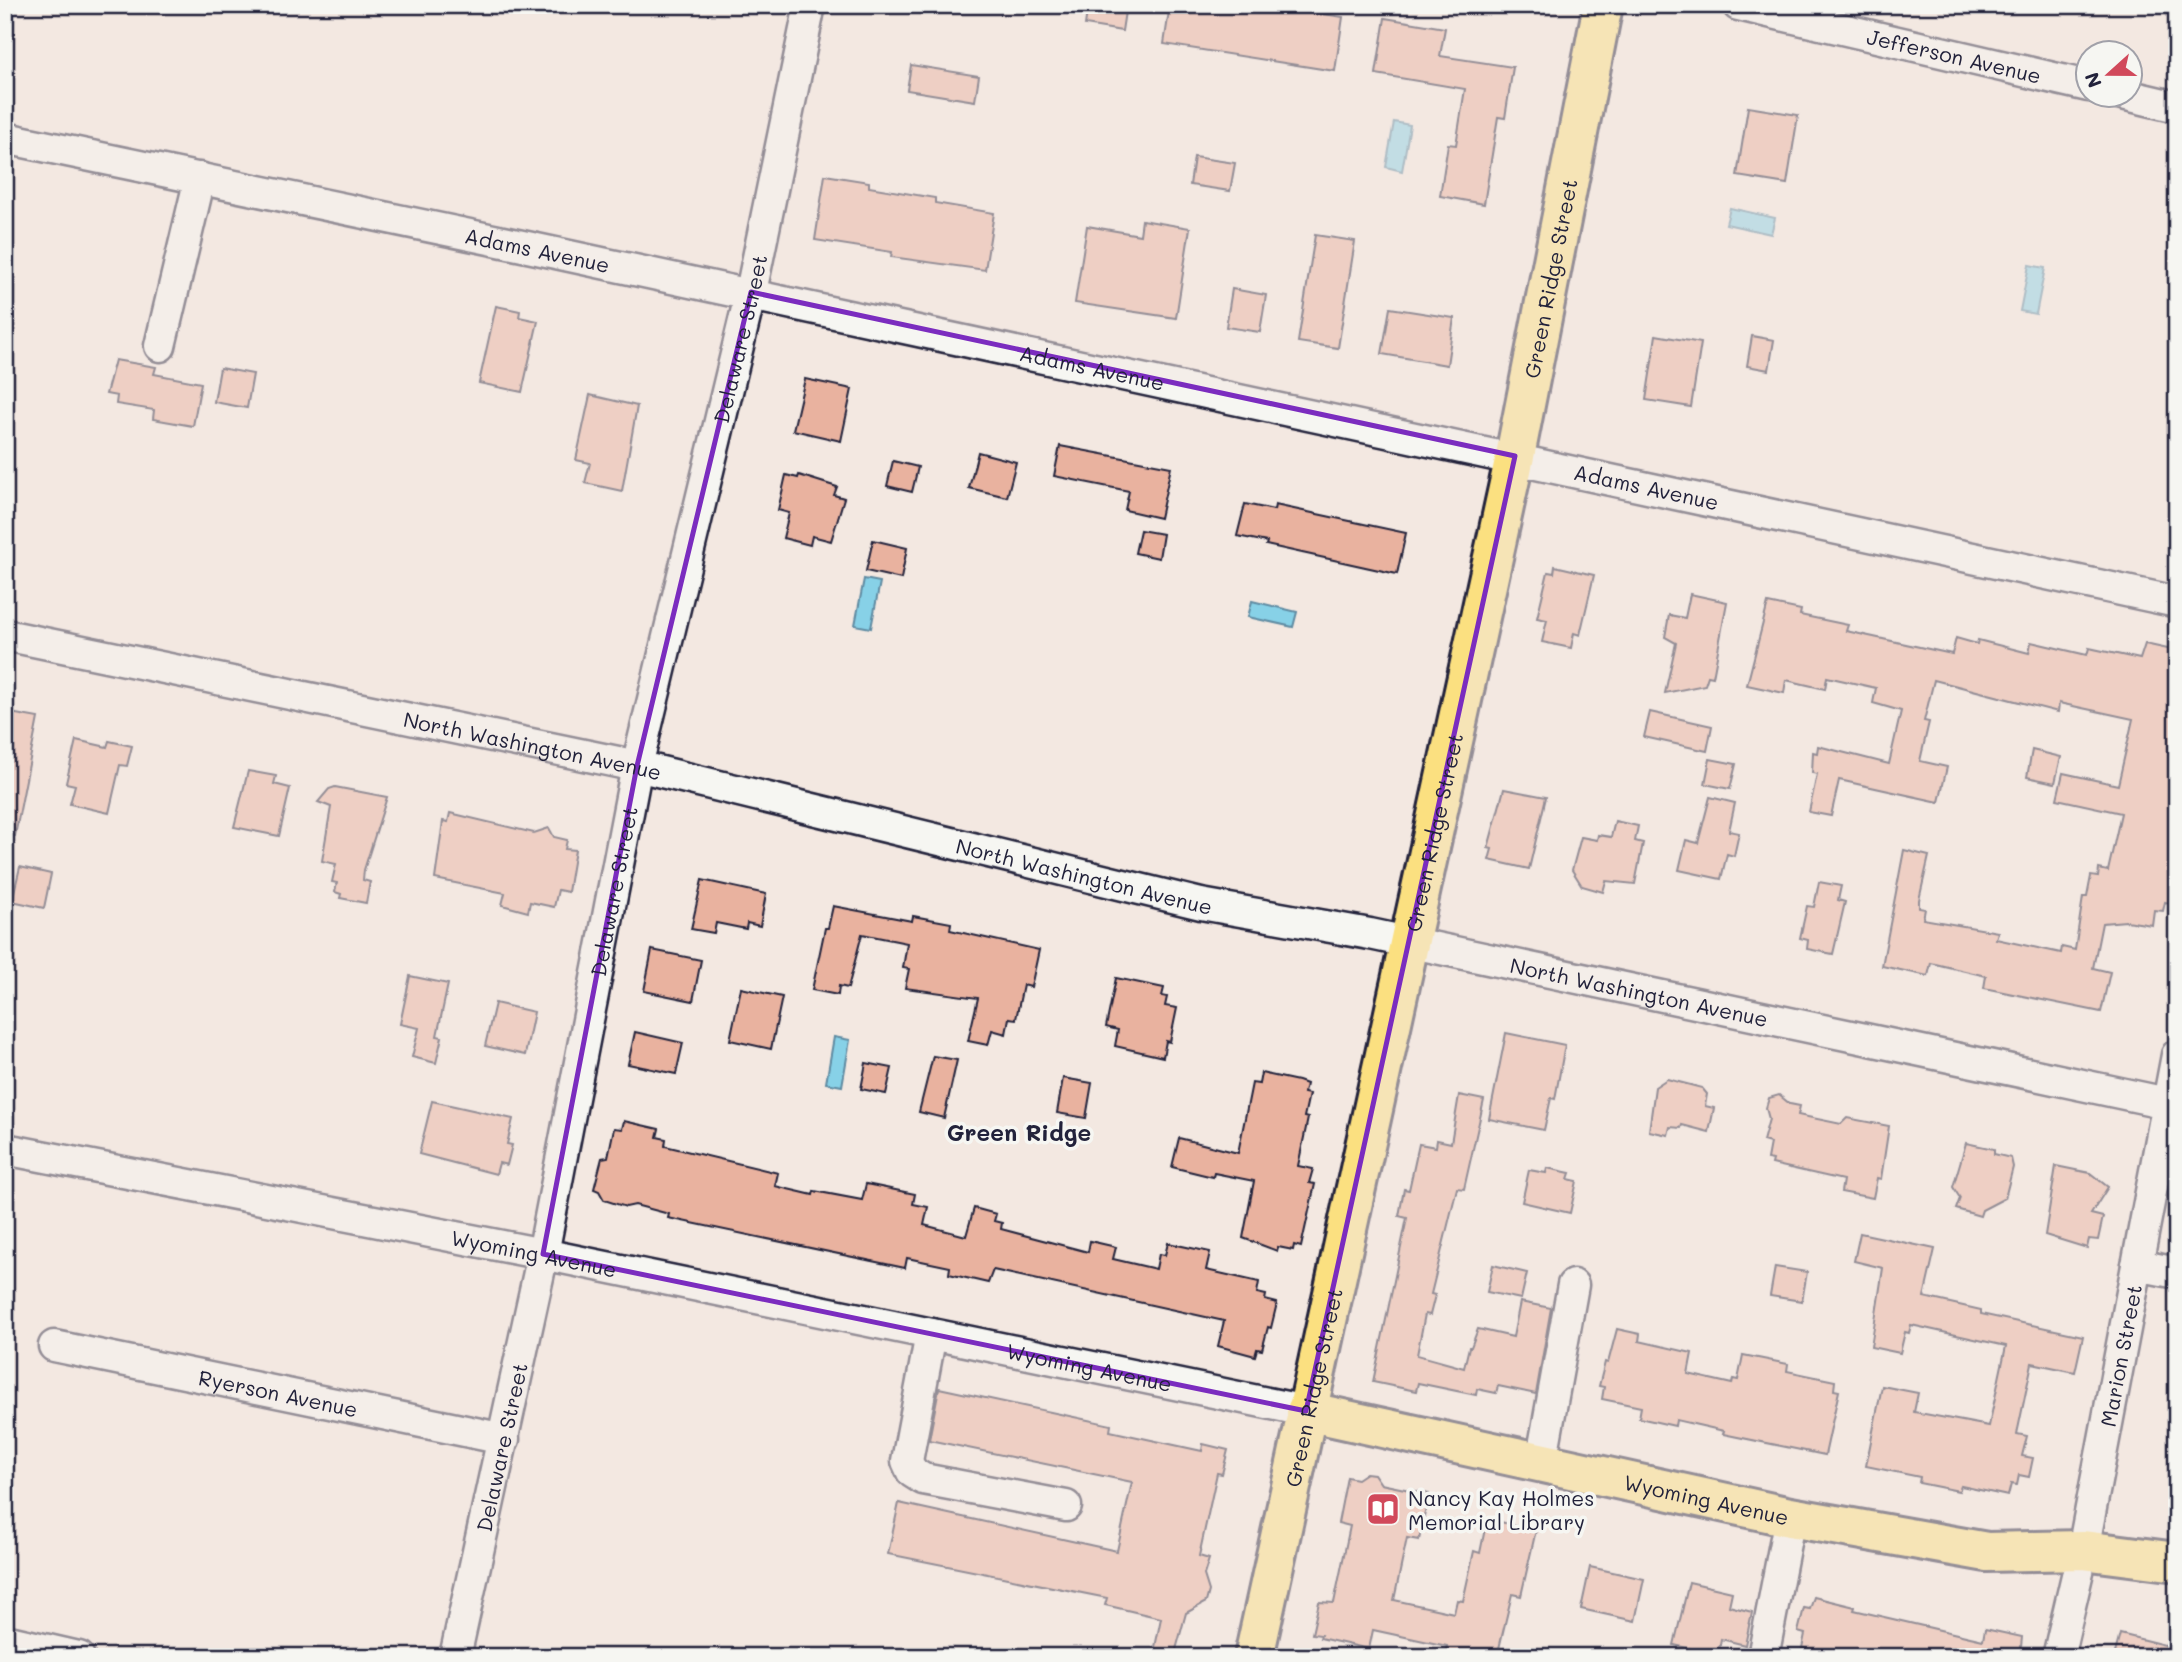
<svg xmlns="http://www.w3.org/2000/svg" width="2182" height="1662" viewBox="0 0 2182 1662" font-family="Mali,sans-serif">
  <style>
    .water { fill: #87d1e7; stroke: #5f8ba2; stroke-width: 2 }
    .building { fill: #e9b29f; stroke: #22223b; stroke-width: 2 }
    .lines { fill: none; stroke-linecap: round; stroke-linejoin: round }
    .minor-casing { stroke: #22223b; stroke-width: 35 }
    .major-casing { stroke: #22223b; stroke-width: 44 }
    .minor { stroke: #f6f6f2; stroke-width: 30 }
    .major { stroke: #fbe080; stroke-width: 38 }
    .marked { fill: none; stroke: #7b2cbf; stroke-width: 5; stroke-linejoin: round }
    .labels { text-anchor: middle; dominant-baseline: central; stroke-width: 7; stroke-linejoin: round; paint-order: stroke }
    .street-label { font-size: 21px; fill: #22223b; stroke: #f6f6f2 }
    .poi-label { font-size: 21px; fill: #22223b; stroke: #f6f6f2; text-anchor: start }
    .neighbourhood-label { font-size: 23px; font-weight: bold; fill: #22223b; stroke: #f6f6f2 }
  </style>
  <rect width="100%" height="100%" fill="#f3e8e1"/>
  <filter id="ink" filterUnits="userSpaceOnUse"><feTurbulence type="fractalNoise" baseFrequency=".0143" numOctaves="2"/><feDisplacementMap in="SourceGraphic" scale="14" xChannelSelector="R" yChannelSelector="G"/><feConvolveMatrix kernelMatrix="1 2 1 2 8 2 1 2 1" color-interpolation-filters="sRGB"/></filter>
  <g filter="url(#ink)">
    <g class="water">
      <path d="M1394,122L1410,125L1402,171L1386,167Z"/>
      <path d="M1730,208L1775,218L1771,234L1726,224Z"/>
      <path d="M2029,265L2045,268L2036,314L2020,311Z"/>
      <path d="M864,579L880,582L871,628L855,625Z"/>
      <path d="M1252,601L1297,612L1293,627L1248,617Z"/>
      <path d="M834,1037L850,1040L842,1086L826,1083Z"/>
    </g>
    <g class="building">
      <path d="M1088,5H1126L1122,31L1085,25Z"/>
      <path d="M1170,5H1266L1343,17L1335,71L1164,44Z"/>
      <path d="M1385,18L1445,28L1440,56L1513,67L1505,118L1498,117L1484,204L1440,196L1448,144L1456,145L1465,89L1376,74Z"/>
      <path d="M911,65L979,76L975,101L907,90Z"/>
      <path d="M1748,107L1798,115L1787,184L1737,176Z"/>
      <path d="M1194,157L1235,163L1230,191L1190,185Z"/>
      <path d="M825,175L869,182V187L935,198V203L994,213L985,270L891,257L892,252L815,240Z"/>
      <path d="M1142,220L1190,228L1176,318L1075,303L1087,226L1140,235Z"/>
      <path d="M1315,235L1355,241L1338,348L1298,342Z"/>
      <path d="M1232,289L1266,295L1260,332L1226,327Z"/>
      <path d="M496,306L520,311L519,317L538,321L522,392L479,383Z"/>
      <path d="M1390,308L1454,318L1447,365L1382,354Z"/>
      <path d="M1656,335L1701,343L1691,407L1646,400Z"/>
      <path d="M1752,336L1774,340L1769,370L1747,366Z"/>
      <path d="M115,360L156,367L154,374L201,383L193,426L153,419L154,410L116,404L117,396L106,394Z"/>
      <path d="M220,368L253,374L247,408L214,402Z"/>
      <path d="M805,379L852,389L841,441L793,430Z"/>
      <path d="M590,395L637,406L622,491L585,483L590,463L576,460Z"/>
      <path d="M1060,446L1171,467L1160,518L1125,510L1129,491L1054,476Z"/>
      <path d="M978,452L1016,462L1007,497L969,488Z"/>
      <path d="M893,461L918,467L912,492L887,486Z"/>
      <path d="M786,475L798,478L799,475L837,487L834,495L844,498L831,541L812,536L810,545L783,538L789,513L778,510Z"/>
      <path d="M1245,504L1274,510L1275,505L1406,533L1397,574L1266,545L1267,542L1237,536Z"/>
      <path d="M1140,530L1163,534L1159,558L1135,553Z"/>
      <path d="M873,540L907,548L901,579L866,571Z"/>
      <path d="M1555,566L1594,575L1580,635L1574,633L1571,648L1542,642L1547,620L1537,618L1548,572L1554,573Z"/>
      <path d="M1690,594L1727,602L1713,677L1708,676L1705,685L1665,693L1676,643L1665,637L1669,615L1685,618Z"/>
      <path d="M1768,603L1801,610L1800,615L1848,625L1846,631L1952,654L1956,638L1977,644L1978,640L2029,653L2031,642L2087,655L2089,648L2140,659L2145,644L2177,651V861L2169,903L2165,902L2163,911L2154,910L2152,925L2126,921L2102,923L2093,968L2110,972L2101,1012L1984,988L1986,976L1931,963L1928,976L1882,966L1904,850L1929,856L1919,900V908L1925,909L1923,919L1998,932L1996,939L2061,953L2062,947L2075,950L2083,897H2087L2091,876L2098,877L2099,869L2108,871L2121,813L2057,799L2063,773L2118,785L2133,719L2059,703L2058,712L1934,680L1924,721L1929,722L1920,761L1947,767L1939,802L1839,780L1831,816L1809,812L1817,774L1812,773L1813,752L1817,753L1818,746L1889,764L1901,711L1873,703L1876,688L1827,677L1825,689L1786,680L1784,693L1747,685Z"/>
      <path d="M5,712L38,718L15,836L5,835Z"/>
      <path d="M1650,712L1712,726L1707,751L1644,737Z"/>
      <path d="M76,740L107,747L109,741L132,746L127,766L120,765L109,813L70,804L75,785L66,783Z"/>
      <path d="M2032,750L2061,757L2055,783L2027,777Z"/>
      <path d="M1710,759L1736,764L1730,789L1705,784Z"/>
      <path d="M248,771L276,776L274,784L290,788L279,836L234,827Z"/>
      <path d="M335,787L387,797L364,870L363,880L370,882L366,903L340,898L341,894L335,892L337,883L332,882L336,864L322,861L331,807L318,802L329,789Z"/>
      <path d="M1504,789L1546,797L1529,869L1489,860L1492,849L1488,848Z"/>
      <path d="M1710,797L1735,803L1729,831L1739,833L1734,856L1727,854L1721,879L1679,870L1686,840L1698,843Z"/>
      <path d="M450,813L534,833L549,828L554,837L567,840L565,849L575,850L568,892L558,890L554,907L530,902L528,912L502,905L505,893L435,879L443,821L448,822Z"/>
      <path d="M1615,821L1638,826L1635,841L1643,843L1635,884L1606,881L1603,892L1582,886L1572,870L1581,837L1597,840L1598,835L1611,837Z"/>
      <path d="M20,867L51,874L44,908L12,901Z"/>
      <path d="M702,880L766,894L760,926L747,923L746,929L716,923L714,933L691,929Z"/>
      <path d="M1819,882L1841,886L1838,900L1845,902L1833,954L1807,949L1808,940L1800,938L1807,906L1814,907Z"/>
      <path d="M833,906L912,921L913,916L951,923L950,930L1039,950L1031,987L1023,985L1016,1019L1009,1018L1006,1034L992,1030L988,1045L968,1041L978,998L905,988L909,969L903,968L907,943L862,934L848,988L839,986L838,995L812,990L825,928H828Z"/>
      <path d="M652,950L701,960L693,1001L644,991Z"/>
      <path d="M410,976L448,984L437,1036L442,1037L436,1063L412,1057L419,1028L400,1024Z"/>
      <path d="M1116,978L1164,988L1162,996L1167,997L1165,1006L1177,1008L1170,1042L1166,1041L1163,1057L1115,1046L1118,1030L1106,1027Z"/>
      <path d="M741,988L782,997L771,1049L730,1040Z"/>
      <path d="M495,1003L534,1012L525,1055L485,1046Z"/>
      <path d="M635,1032L683,1043L676,1074L628,1064Z"/>
      <path d="M1506,1033L1565,1045L1555,1099L1551,1098L1544,1130L1489,1119Z"/>
      <path d="M933,1056L957,1060L944,1118L919,1112Z"/>
      <path d="M866,1063L892,1068L886,1094L861,1089Z"/>
      <path d="M1261,1073L1298,1081L1306,1084L1304,1093L1309,1094L1304,1117L1308,1118L1298,1166L1313,1169L1309,1183L1315,1184L1301,1247L1294,1245L1293,1250L1278,1247L1277,1251L1243,1238L1254,1181L1214,1173L1213,1177L1172,1167L1179,1138L1238,1153L1252,1083L1259,1084Z"/>
      <path d="M1063,1078L1092,1083L1086,1118L1057,1113Z"/>
      <path d="M1667,1079L1702,1088L1707,1094L1705,1106L1714,1108L1709,1132L1682,1125L1681,1128L1670,1127L1668,1135L1649,1131L1655,1087Z"/>
      <path d="M1459,1095L1484,1100L1464,1189L1457,1188L1431,1294L1435,1295L1430,1315L1425,1314L1417,1355L1464,1368L1469,1347H1471L1478,1329L1513,1337L1520,1302L1551,1308L1536,1394L1498,1386L1496,1393L1477,1389L1476,1395L1418,1383L1416,1391L1373,1382L1407,1218L1399,1216L1404,1189L1409,1190L1419,1144L1436,1147L1437,1140L1451,1143Z"/>
      <path d="M1779,1095L1790,1104L1800,1106L1798,1115L1841,1124L1847,1118L1889,1126L1881,1179L1877,1178L1873,1198L1841,1192L1843,1180L1772,1164L1773,1160L1767,1159L1770,1143L1763,1141L1769,1119L1766,1108L1769,1098Z"/>
      <path d="M432,1101L513,1119L507,1144L512,1145L507,1165L499,1163L496,1174L419,1154Z"/>
      <path d="M624,1121L659,1129L657,1137L666,1139L665,1146L778,1173L775,1186L813,1195L814,1191L862,1200L866,1184L915,1194L913,1204L928,1207L924,1225L966,1236L974,1208L996,1214L994,1221L1002,1223L1001,1229L1088,1252L1090,1241L1116,1247L1113,1259L1156,1269L1159,1254L1165,1255L1168,1243L1210,1252L1206,1270L1259,1282L1257,1293L1266,1295L1265,1300L1277,1303L1271,1328L1268,1327L1262,1350L1257,1349L1255,1356L1218,1346L1224,1321L993,1270L988,1283L949,1274L950,1267L907,1258L905,1268L668,1218L669,1214L635,1205L626,1207L604,1200L599,1191L594,1189L602,1158L608,1157L614,1128L622,1129Z"/>
      <path d="M1966,1143L1994,1149V1154L2011,1158L2013,1167L2005,1198L1982,1210L1980,1216L1956,1209L1960,1198L1953,1187Z"/>
      <path d="M2056,1166L2090,1173L2108,1187L2091,1214L2103,1217L2098,1240L2089,1239L2087,1248L2045,1235Z"/>
      <path d="M1547,1168L1570,1173L1568,1179L1577,1181L1570,1213L1522,1202L1529,1170L1546,1173Z"/>
      <path d="M1860,1233L1935,1249L1924,1297L1981,1310V1314L2083,1336L2075,1372L2032,1363L2017,1434L2027,1436L2022,1456L2033,1458L2029,1477L2019,1475L2017,1485L2011,1484L2008,1496L1961,1486L1959,1491L1919,1483L1920,1477L1866,1466L1882,1386L1918,1393L1914,1412L1989,1426L2006,1346L1911,1325L1909,1333L1905,1332L1900,1353L1871,1347L1883,1268L1854,1261Z"/>
      <path d="M1493,1265L1527,1273L1521,1299L1487,1292Z"/>
      <path d="M1775,1267L1807,1272L1802,1301L1770,1296Z"/>
      <path d="M1617,1329L1640,1334L1639,1341L1692,1353L1688,1374L1732,1384L1733,1379L1738,1380L1743,1355L1788,1364L1787,1371L1835,1381L1834,1390L1839,1391L1825,1455L1723,1434L1724,1431L1676,1420L1675,1426L1639,1418L1641,1407L1602,1399L1604,1387L1599,1386L1605,1362L1608,1363Z"/>
      <path d="M939,1388L1111,1425L1110,1431L1202,1451L1203,1444L1228,1450L1222,1474L1217,1473L1199,1556L1209,1559L1204,1575L1209,1591L1206,1602L1186,1613L1174,1657H1153L1161,1618L1105,1605L1107,1598L888,1554L899,1503L1117,1551L1132,1482L929,1440Z"/>
      <path d="M1366,1473L1374,1474L1381,1484L1429,1494L1419,1540L1407,1538L1394,1600L1454,1613L1457,1600L1463,1601L1474,1551L1480,1553L1487,1519L1536,1530L1521,1596L1512,1594L1497,1657H1444L1447,1646L1373,1630L1369,1649L1320,1638L1321,1635L1312,1634L1319,1602L1334,1603L1350,1526L1338,1523L1347,1477L1357,1479Z"/>
      <path d="M1590,1567L1644,1579L1635,1621L1581,1609Z"/>
      <path d="M1689,1582L1732,1592L1729,1606L1752,1612L1745,1645L1721,1639L1718,1655L1674,1645Z"/>
      <path d="M1814,1597L1855,1607L1854,1610L1983,1640L1985,1629L2022,1637L2020,1657H1874L1846,1650L1844,1657H1838L1802,1648L1805,1634L1798,1632L1804,1608L1810,1609Z"/>
      <path d="M2120,1634L2177,1648V1657H2114Z"/>
    </g>
    <g class="lines">
      <defs>
        <g id="minor">
          <path id="s1" d="M1738,5L2088,86"/>
          <path d="M2122,94L2177,107"/>
          <path id="s2" d="M5,138C730,288 1454,443 2177,602"/>
          <path d="M160,346L200,178"/>
          <path id="s3" d="M5,635L637,766L1201,904L1370,934L2167,1103"/>
          <path id="s4" d="M5,1149L543,1254L1306,1411"/>
          <path d="M2137,1265L2177,1273"/>
          <path d="M931,1334L907,1461L912,1472L923,1479L1066,1506"/>
          <path id="s5" d="M54,1346L504,1439"/>
          <path d="M1541,1463L1573,1285"/>
          <path d="M5,1640L79,1657"/>
          <path id="s6" d="M455,1657L543,1254L637,766L751,292L810,5"/>
          <path d="M1763,1657L1790,1517"/>
          <path id="s7" d="M2058,1657L2083,1550L2177,1055"/>
        </g>
        <g id="major">
          <path id="s8" d="M1306,1411L1790,1517L1987,1552L2083,1550L2177,1562"/>
          <path id="s9" d="M1254,1657L1515,456L1603,5"/>
        </g>
      </defs>
      <use href="#minor" class="minor-casing"/>
      <use href="#major" class="major-casing"/>
      <use href="#minor" class="minor"/>
      <use href="#major" class="major"/>
    </g>
  </g>
  <path d="M0 0H2182V1662H0ZM751,292L1515,456L1306,1411L543,1254L637,766Z" fill="#f3e8e1" fill-opacity=".55" fill-rule="evenodd"/>
  <path class="marked" d="M751,292L1515,456L1306,1411L543,1254L637,766Z"/>
  <defs>
    <symbol id="library-square" viewBox="-11 -11 22 22"><rect x="-9" y="-9" width="18" height="18" rx="4" fill="#d1495b" stroke="#f6f6f2"/><path d="M-6-4Q-3-5.5-.7-3.5V5Q-3 3-6 4ZM6-4Q3-5.5 .7-3.5V5Q3 3 6 4Z" fill="#fff"/></symbol>
  </defs>
  <g fill-rule="evenodd">
    <use href="#library-square" x="1364" y="1490" width="38" height="38"/>
  </g>
  <g class="labels">
    <g class="street-label">
      <text stroke="none"><textPath href="#s1" startOffset="222">Jefferson Avenue</textPath></text>
      <text stroke="none"><textPath href="#s2" startOffset="544">Adams Avenue</textPath></text>
      <text stroke="none"><textPath href="#s9" startOffset="1410">Green Ridge Street</textPath></text>
      <text stroke="none"><textPath href="#s6" startOffset="1349">Delaware Street</textPath></text>
      <text stroke="none"><textPath href="#s2" startOffset="1111">Adams Avenue</textPath></text>
      <text stroke="none"><textPath href="#s2" startOffset="1678">Adams Avenue</textPath></text>
      <text stroke="none"><textPath href="#s3" startOffset="539">North Washington Avenue</textPath></text>
      <text stroke="none"><textPath href="#s9" startOffset="844">Green Ridge Street</textPath></text>
      <text stroke="none"><textPath href="#s3" startOffset="1106">North Washington Avenue</textPath></text>
      <text stroke="none"><textPath href="#s6" startOffset="782">Delaware Street</textPath></text>
      <text stroke="none"><textPath href="#s3" startOffset="1673">North Washington Avenue</textPath></text>
      <text stroke="none"><textPath href="#s4" startOffset="539">Wyoming Avenue</textPath></text>
      <text stroke="none"><textPath href="#s7" startOffset="308">Marion Street</textPath></text>
      <text stroke="none"><textPath href="#s4" startOffset="1106">Wyoming Avenue</textPath></text>
      <text stroke="none"><textPath href="#s9" startOffset="276">Green Ridge Street</textPath></text>
      <text stroke="none"><textPath href="#s5" startOffset="229">Ryerson Avenue</textPath></text>
      <text stroke="none"><textPath href="#s6" startOffset="215">Delaware Street</textPath></text>
      <text stroke="none"><textPath href="#s8" startOffset="410">Wyoming Avenue</textPath></text>
    </g>
    <g class="poi-label">
      <text x="1408" y="1497">Nancy Kay Holmes<tspan x="1408" dy="24">Memorial Library</tspan></text>
    </g>
    <g class="neighbourhood-label">
      <text x="1019" y="1132">Green Ridge</text>
    </g>
  </g>
  <rect width="2182" height="1662" fill="none" stroke="#f6f6f2" stroke-width="28"/>
  <rect x="14" y="14" width="2154" height="1634" fill="none" stroke="#22223b" stroke-width="2.5" filter="url(#ink)"/>
  <g transform="translate(2109 74) rotate(249)"><circle r="33" fill="#f6f6f2" stroke="#a1a1a9" stroke-width="2"/>
  <path d="M0-5L12 26L0 18L-12 26Z" fill="#d1495b"/>
  <text y="-10" font-size="19" font-weight="bold" text-anchor="middle" fill="#22223b">N</text>
  </g>
</svg>
